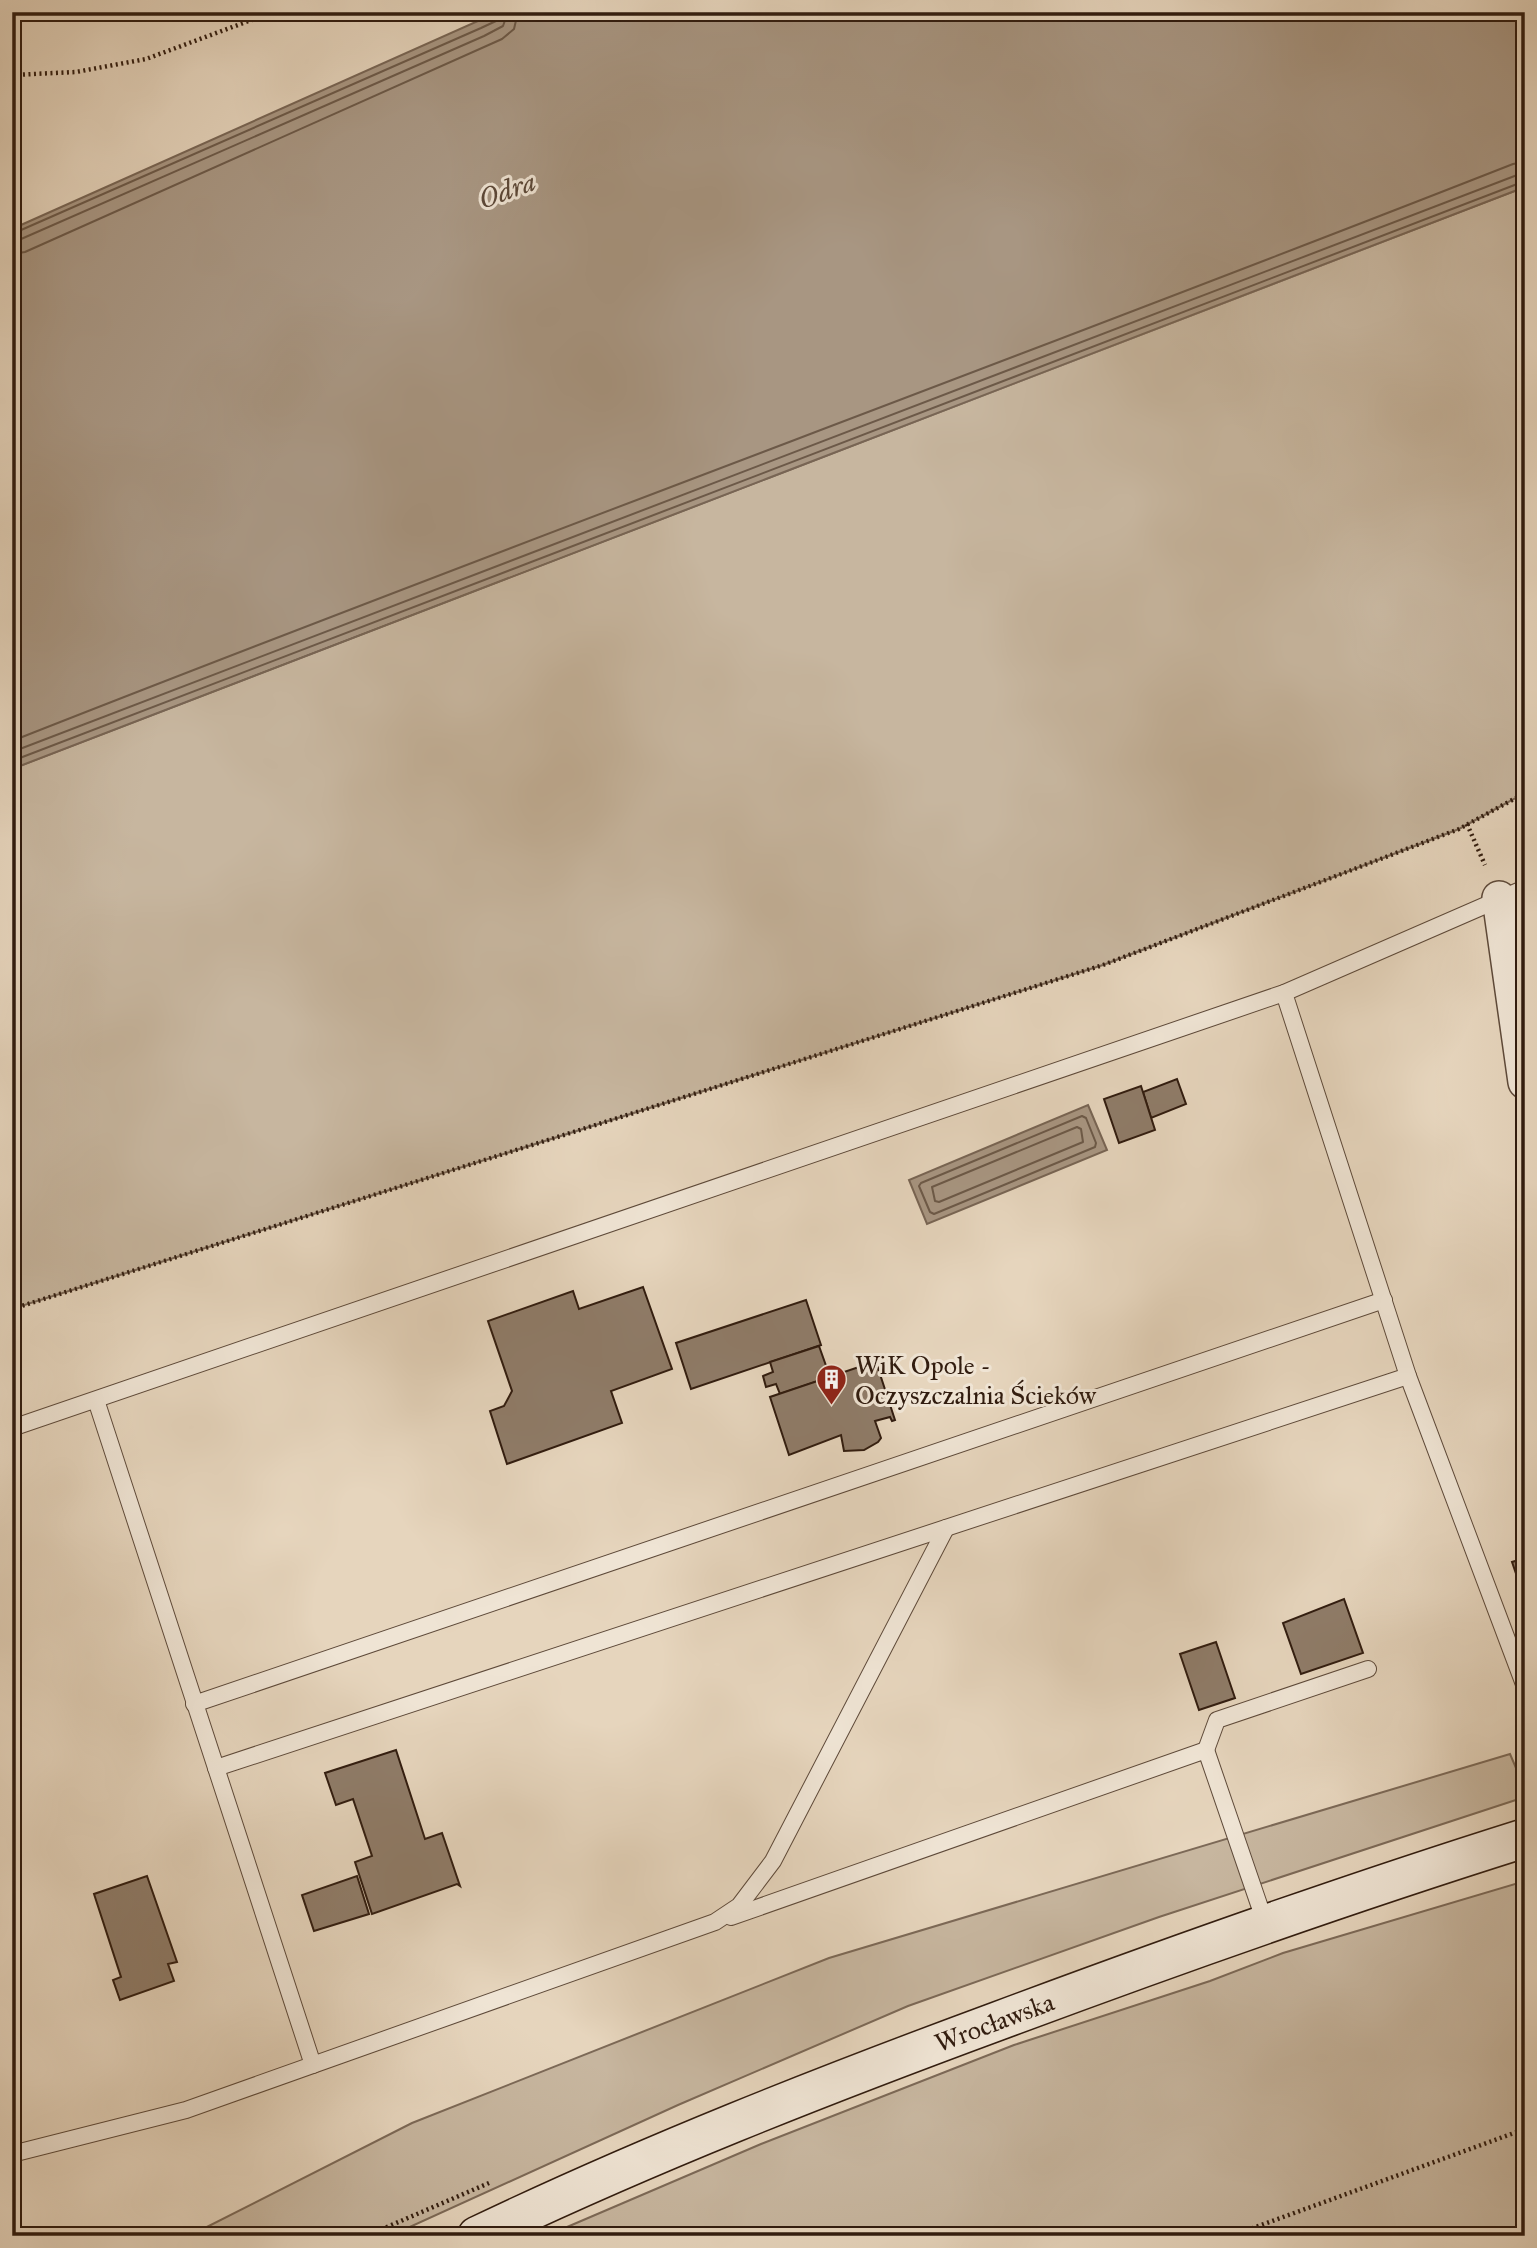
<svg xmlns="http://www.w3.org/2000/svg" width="1537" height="2248" viewBox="0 0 1537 2248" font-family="'IM FELL Great Primer',serif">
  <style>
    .green { fill: #c7b69f; stroke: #7c6957; stroke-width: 2 }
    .water { fill: #a89682; stroke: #786554; stroke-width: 2 }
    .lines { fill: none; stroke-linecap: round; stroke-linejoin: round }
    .shore { stroke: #6c5948; stroke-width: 2 }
    .building { fill: #8f7c69; stroke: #311c0f; stroke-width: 2 }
    .lane-casing { stroke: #5e4a3a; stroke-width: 18 }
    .street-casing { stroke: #5e4a3a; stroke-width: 36 }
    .secondary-casing { stroke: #311c0f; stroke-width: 41 }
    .path { stroke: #311c0f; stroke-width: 4.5; stroke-dasharray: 2 3.5; stroke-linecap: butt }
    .lane { stroke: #efe4d4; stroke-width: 16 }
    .street { stroke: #efe4d4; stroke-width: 33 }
    .secondary { stroke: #efe4d4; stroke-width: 38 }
    .labels { text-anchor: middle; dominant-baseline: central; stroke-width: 6; stroke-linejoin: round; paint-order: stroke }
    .poi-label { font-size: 26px; fill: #311c0f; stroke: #efe4d4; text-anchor: start }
    .street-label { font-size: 26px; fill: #311c0f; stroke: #efe4d4 }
    .water-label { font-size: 28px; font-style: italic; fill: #5b4737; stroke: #efe4d4 }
  </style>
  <rect width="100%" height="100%" fill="#e6d5bd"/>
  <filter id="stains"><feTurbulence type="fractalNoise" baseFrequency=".00286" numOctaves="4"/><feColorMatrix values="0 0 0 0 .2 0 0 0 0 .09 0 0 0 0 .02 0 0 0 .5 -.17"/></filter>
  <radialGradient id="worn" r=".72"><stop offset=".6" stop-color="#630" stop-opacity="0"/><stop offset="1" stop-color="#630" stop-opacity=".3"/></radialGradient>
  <g class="green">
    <path d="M1525,187V793L1459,829L1103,965L12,1309V769C515,571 1022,385 1525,187Z"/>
    <path d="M1510,1754L1525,1789V1797L1159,1917L908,2006L678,2105L390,2236H189L412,2123L829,1958Z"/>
    <path d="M1525,1881V2236H546L761,2144L1014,2045L1210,1981L1283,1953Z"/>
  </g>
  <g class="water">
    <path d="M498,12H1525V187C1022,385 515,571 12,769V229Z"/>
    <path d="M1088,1105L1107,1150L927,1224L909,1180Z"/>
  </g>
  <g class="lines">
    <g class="shore">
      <path d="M12,234L481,28L496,21L499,12"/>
      <path d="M12,243L484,36L503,26L508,12"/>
      <path d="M12,254L25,252L502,39L514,29L518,12"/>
      <path d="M12,741C511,544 1014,360 1513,164L1525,162"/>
      <path d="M12,752L1525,172"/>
      <path d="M12,761L1525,181"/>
      <path d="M1082,1116L1086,1118L1096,1143L1095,1147L934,1214L930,1212L919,1186L921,1183Z"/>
      <path d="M1077,1127L1081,1129L1083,1142L939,1202L935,1201L932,1187Z"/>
    </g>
  </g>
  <g class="building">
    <path d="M1177,1079L1186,1104L1151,1118L1143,1092Z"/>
    <path d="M1141,1086L1155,1130L1119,1143L1104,1099Z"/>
    <path d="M643,1287L672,1369L611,1391L622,1423L507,1464L490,1411L504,1406L512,1391L488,1321L573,1291L579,1309Z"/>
    <path d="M806,1300L821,1345L691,1389L676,1343Z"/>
    <path d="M819,1346L830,1377L780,1394L776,1384L766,1387L763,1376L773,1372L770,1362Z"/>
    <path d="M870,1359L872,1363L876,1362L895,1420L892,1421L890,1417L875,1421L881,1438L878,1442L864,1450L844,1451L841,1435L789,1455L770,1397L865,1365L863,1362Z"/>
    <path d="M1525,1558V1597H1524L1512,1562Z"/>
    <path d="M1344,1599L1363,1653L1301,1674L1283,1623Z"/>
    <path d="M1216,1642L1235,1698L1199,1710L1180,1654Z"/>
    <path d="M396,1750L425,1839L442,1833L460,1886L457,1884L372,1914L355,1862L372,1856L353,1799L336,1805L325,1773Z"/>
    <path d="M147,1876L177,1962L168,1964L174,1981L120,2000L113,1980L121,1977L94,1894Z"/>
    <path d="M357,1876L369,1914L314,1931L302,1895Z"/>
  </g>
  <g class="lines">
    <defs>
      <g id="lane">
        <path d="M1284,993L1408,1376L1525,1687"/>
        <path d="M96,1400L313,2065"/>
        <path d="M12,1428L1284,993L1525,888"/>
        <path d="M194,1704L1384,1300"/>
        <path d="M1206,1750L1217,1720L1368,1669"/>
        <path d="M216,1768L1408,1376"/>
        <path d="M731,1917L1206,1750L1266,1925"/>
        <path d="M12,2154L186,2110L715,1922L739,1906L773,1861L946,1528"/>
      </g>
      <path id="street" d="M1499,898L1525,1082"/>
      <g id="secondary">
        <path id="s1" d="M477,2236C646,2155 822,2086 998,2021C1172,1956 1347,1894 1525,1838"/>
      </g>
    </defs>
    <use href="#lane" class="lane-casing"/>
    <use href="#street" class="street-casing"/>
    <use href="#secondary" class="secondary-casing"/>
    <g class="path">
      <path d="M12,75L76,72L146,59L273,12"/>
      <path d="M1467,824L1485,865"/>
      <path d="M12,1309L1103,965L1459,829L1525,793"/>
      <path d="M366,2236L489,2183"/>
      <path d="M1231,2236L1525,2129"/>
    </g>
    <use href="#lane" class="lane"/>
    <use href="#street" class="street"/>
    <use href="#secondary" class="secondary"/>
  </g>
  <defs>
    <symbol id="building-pin" viewBox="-11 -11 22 30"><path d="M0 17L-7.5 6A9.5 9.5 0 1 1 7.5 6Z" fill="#8f2418" stroke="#efe4d4"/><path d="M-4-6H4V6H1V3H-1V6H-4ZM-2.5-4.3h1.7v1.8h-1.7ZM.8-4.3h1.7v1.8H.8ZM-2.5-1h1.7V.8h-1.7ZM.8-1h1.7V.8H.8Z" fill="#fff"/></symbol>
  </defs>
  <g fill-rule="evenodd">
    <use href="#building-pin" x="814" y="1362" width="35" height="47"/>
  </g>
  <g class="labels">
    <g class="poi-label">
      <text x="855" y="1365">WiK Opole -<tspan x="855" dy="30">Oczyszczalnia Ścieków</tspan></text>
    </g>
    <g class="street-label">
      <text stroke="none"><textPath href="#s1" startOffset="560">Wrocławska</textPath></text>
    </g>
    <g class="water-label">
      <text transform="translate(507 190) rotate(-20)">Odra</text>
    </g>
  </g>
  <rect width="1537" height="2248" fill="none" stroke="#e6d5bd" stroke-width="42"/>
  <rect x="14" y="14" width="1509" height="2220" fill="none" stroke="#311c0f" stroke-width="3.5"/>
  <rect x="21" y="21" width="1495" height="2206" fill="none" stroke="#311c0f" stroke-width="2"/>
  <rect width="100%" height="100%" filter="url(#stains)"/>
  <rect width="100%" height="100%" fill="url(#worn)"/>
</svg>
